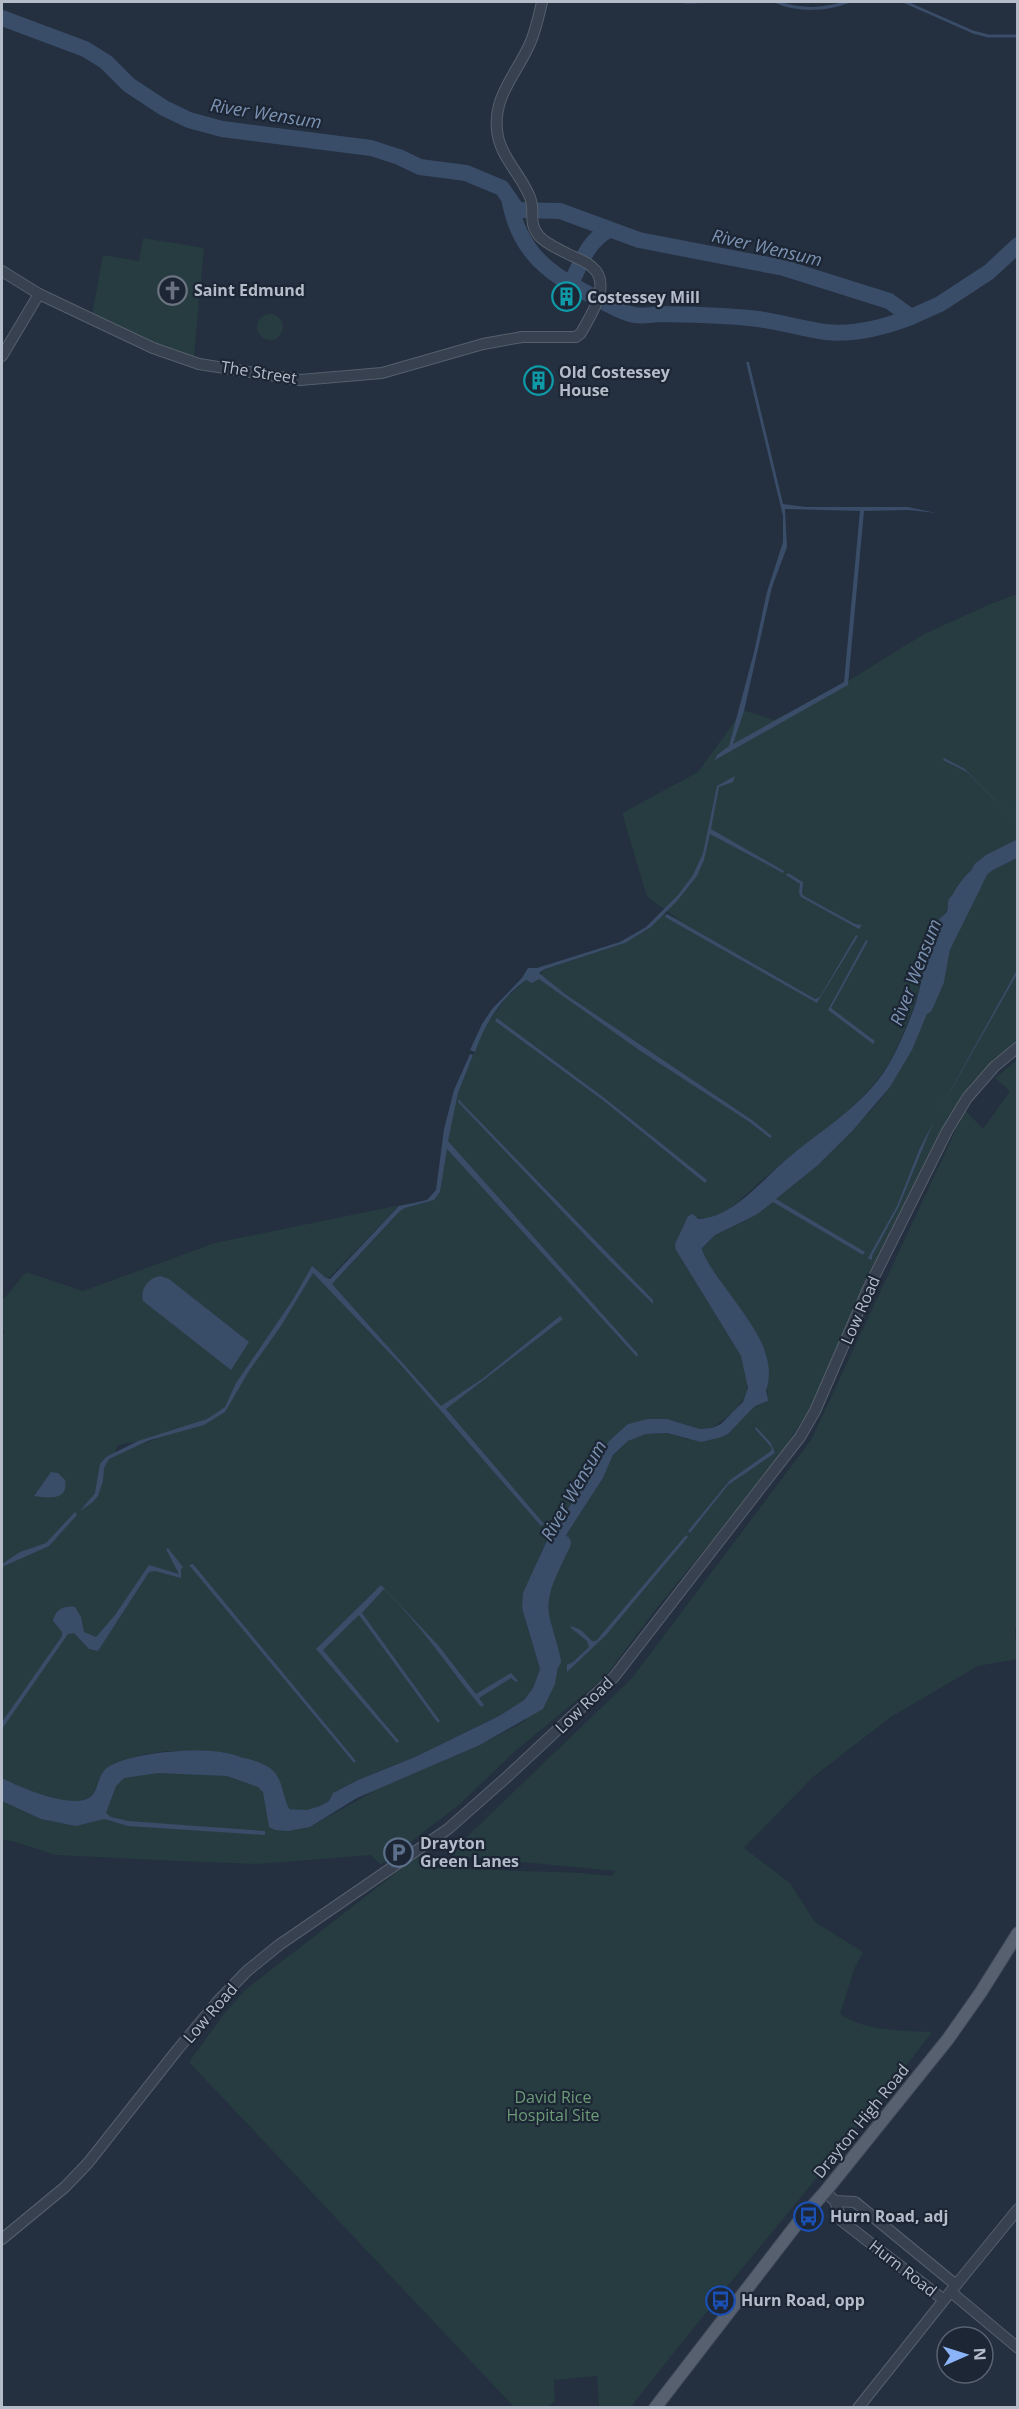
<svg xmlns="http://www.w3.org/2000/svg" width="1019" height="2409" viewBox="0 0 1019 2409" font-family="'Open Sans',sans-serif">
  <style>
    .green { fill: #263c40; fill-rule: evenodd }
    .water { fill: #394c68; fill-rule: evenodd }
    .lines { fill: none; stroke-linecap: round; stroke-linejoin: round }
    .stream { stroke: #394c68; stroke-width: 3 }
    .river { stroke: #394c68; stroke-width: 16 }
    .minor-casing { stroke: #565f6c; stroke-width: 12 }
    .major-casing { stroke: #414a58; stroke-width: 14 }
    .minor { stroke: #38414f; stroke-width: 10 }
    .major { stroke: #56606f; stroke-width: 12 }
    .labels { text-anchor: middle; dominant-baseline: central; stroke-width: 4.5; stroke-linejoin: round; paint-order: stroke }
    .poi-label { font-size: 16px; font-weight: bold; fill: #b4bcc9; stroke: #1d2634; text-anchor: start }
    .street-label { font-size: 16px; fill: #b4bcc9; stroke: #1d2634 }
    .park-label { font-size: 16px; fill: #6b9b77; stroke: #1d2634 }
    .water-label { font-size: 18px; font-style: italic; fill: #7c92b2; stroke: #1d2634 }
  </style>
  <rect width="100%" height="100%" fill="#242f3f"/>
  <g class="green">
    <path d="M143,238L204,248L194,357L159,345L92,315L103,255L139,261Z"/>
    <circle cx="270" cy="327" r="13"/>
    <path d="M1017,594V846C987,853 967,870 951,897C948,902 949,909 945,913C929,934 927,960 920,985C915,1006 899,1047 888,1065C856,1114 803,1144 761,1181C742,1197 723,1223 696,1218L676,1250L741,1356L747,1376V1394L734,1412L712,1428L700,1429L667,1419L628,1424L560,1519L541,1552L522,1608L540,1669L533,1688L524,1700L499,1716L415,1757L358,1780L333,1793L329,1801L320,1806L307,1810L290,1811L281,1804L278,1805L310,1827L377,1789L480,1745L525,1721L555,1653L538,1623L535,1603L568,1532L603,1478L613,1455L628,1441L646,1434L667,1433L687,1439L722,1437L728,1434L755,1406L767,1402L768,1395L761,1365L705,1276L700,1261L701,1249L715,1235L756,1215L817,1166L877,1104L890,1087L914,1045L917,1033L927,1014L943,946L957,922L967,895L972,887L991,871L1017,858V1039L970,1084L925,1162L814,1403L774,1464L653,1613L604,1678L513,1753L460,1804L381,1865L371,1855L258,1864L178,1861L56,1855L12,1841L2,1840V1783L73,1813L108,1793L124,1774L210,1751H166L137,1756L103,1772C99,1779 96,1792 90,1797C73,1811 19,1787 2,1778V1335L5,1331L2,1328V1301L26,1272L83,1291L215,1243L400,1205L324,1283L332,1284L400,1211L405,1208L434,1200L440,1192L447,1136L458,1093L484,1027L508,996L526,980L534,982L545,969L625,943L651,927L662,914H667L681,921L647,897L622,813L698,772L743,710L774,720L827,694L924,634L988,605ZM155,1438V1439L114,1455L118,1445Z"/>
    <path d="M1017,1060L1018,1625L1015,1630L1017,1659L978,1666L891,1717L813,1777L744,1848L790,1883L815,1922L863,1952L855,1967L840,2014C868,2032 901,2030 932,2032C836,2160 729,2280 631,2407H599L597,2376L554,2380L555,2401L548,2407H514L189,2062L224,2014L245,1990L411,1861L429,1852L439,1868L583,1873L611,1876L616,1871L448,1855L632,1678L811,1440L965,1110L983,1129L1010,1091L995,1078Z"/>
  </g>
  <g class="water">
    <path d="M746,362H749L783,504L806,507H908L936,513L909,510L864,511L848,685L715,760L717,755L729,746L754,652L767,592L783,542V516ZM785,509L860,511L844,682L733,744L744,711L772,587L787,547Z"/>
    <path d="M944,758L965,769L1017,822L967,772L943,760Z"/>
    <path d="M735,776L733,782L719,787L711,829L784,871L783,873L710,834L704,860L697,876L677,901L651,927L625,943L545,969L539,973L565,994L752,1120L772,1136L770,1138L748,1121L639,1050L539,979L532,983L526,980C500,999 485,1023 475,1052L470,1050L482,1024L492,1009L522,978L528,968H537L620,942L646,927L678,895L693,875L703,853L717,786Z"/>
    <path d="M1017,846V858L991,871L972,887L967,895L957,922L943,946L931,1004L912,1050L890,1087L854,1129L817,1166L776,1199L865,1252L863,1255L773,1202L756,1215L715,1235L701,1249C694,1277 731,1308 745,1330C759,1351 758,1365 765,1387C766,1392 768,1395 768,1401L755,1406L728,1434L722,1437L701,1442L667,1433L646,1434L628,1441L613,1455L603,1478L568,1532L535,1603L538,1623L555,1653L558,1666L555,1684L543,1709L480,1745L357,1798L310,1827L288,1831L275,1830L269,1827L263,1792L258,1787L227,1776L158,1773L124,1778L116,1786L106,1813L111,1817L128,1821L265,1831V1835L128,1826L104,1819L76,1826L41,1819L2,1801V1778C19,1787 71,1809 89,1798C99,1792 97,1774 108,1767C133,1751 210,1745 238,1756C248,1760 257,1767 264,1774C275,1783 275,1799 285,1809L307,1810L320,1806L329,1801L333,1793L358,1780L415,1757L499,1716L524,1700L533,1688L540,1669L522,1608L523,1593L549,1536L584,1485L609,1441L628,1424L648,1419H667L700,1429L712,1428L721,1424L743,1402L748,1388L741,1356L676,1250L675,1244L688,1216L693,1214L698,1219C730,1218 757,1186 779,1166C816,1132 862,1109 889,1064C898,1049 911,1018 916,1002C924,976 926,948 937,923C939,918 943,916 946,913C949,909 947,904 949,899C950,897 953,895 954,892C968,868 990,853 1017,846Z"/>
    <path d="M788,873L803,882L802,894L804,896L855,924L862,925L859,929L801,897L799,893L800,884L786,875Z"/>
    <path d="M667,914L815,999L820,997L856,935L858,936L817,1003L665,917Z"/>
    <path d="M866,940L868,941L831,1008L875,1041L873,1044L828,1010Z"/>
    <path d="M1017,970V974L938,1113Z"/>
    <path d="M497,1018L607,1100L707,1180L705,1183L604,1101L495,1021Z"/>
    <path d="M470,1054L473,1055L458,1093L448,1141L638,1354L637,1357L447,1149L440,1192L434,1200L405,1208L400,1211L332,1284L441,1406L482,1379L560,1316L563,1319L446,1409L544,1524L541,1526L400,1364L313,1273L281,1326L249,1371L225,1412L204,1425L150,1440L109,1459L104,1468L103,1481L98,1496L93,1502L80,1511L95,1493L100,1464L106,1457L138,1441L207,1419L225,1407L236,1383L292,1301L312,1266L326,1278L330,1279L399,1206L427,1200L436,1190L444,1129L454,1090Z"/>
    <path d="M458,1099L653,1300V1304L601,1252L458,1102Z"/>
    <path d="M934,1121L899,1206L872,1256V1260L868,1258L897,1206L919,1150Z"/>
    <path d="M160,1276L169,1279L249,1342L231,1370L143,1301C140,1289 148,1278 160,1276Z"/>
    <path d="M756,1427L771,1443L775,1453L728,1485L690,1533L688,1531L730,1480L771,1451L772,1448L755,1429Z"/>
    <path d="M51,1472L58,1473L65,1480C69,1501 48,1498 34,1496Z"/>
    <path d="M75,1512L77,1515L49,1546L2,1567V1564L20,1552L46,1543Z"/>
    <path d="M686,1535L688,1537L606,1635L567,1672V1665L573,1662L589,1647L587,1641L571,1628V1626L581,1630L592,1641H596Z"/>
    <path d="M168,1548L183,1567L181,1569V1578L155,1571L149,1572L98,1651L89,1649L74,1633L68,1634L2,1729V1722L62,1636V1632L53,1621C55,1610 64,1605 75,1607L81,1617L84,1632L96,1637L115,1615L149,1565L179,1574L166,1549Z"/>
    <path d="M193,1564L356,1761L354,1763L189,1565Z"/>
    <path d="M381,1585L438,1645L476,1694L511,1673L518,1681L516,1682L511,1678L479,1698L484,1705L481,1707C449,1668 421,1625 384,1589L362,1613L440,1721L438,1723L359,1615L323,1650L399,1741L397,1743L316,1649Z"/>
  </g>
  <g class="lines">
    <g class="stream">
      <path d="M685,2H696"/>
      <path d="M777,2C798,11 826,10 847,2"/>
      <path d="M905,2L973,32L988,36H1018"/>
    </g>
    <g class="river">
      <path d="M2,18L85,49L106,62L129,85L164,108L189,120L222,129L371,148L399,157L420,167L466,173L502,188L515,207L520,210L560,211L639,240L784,268L889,301L911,317L940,304L989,272L1018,245"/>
      <path d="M509,198C519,254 549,274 598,299C610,305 621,313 635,315C644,317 653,314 662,314C694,315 727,315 758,319C781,322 803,329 826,332C854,335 885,327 911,317"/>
      <path d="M570,285C581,264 587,241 609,230"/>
      <path d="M925,1006L936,981L942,948L981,869L990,862L1018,848"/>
      <path d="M694,1251C707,1291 776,1344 758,1389"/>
      <path d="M553,1661C550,1646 544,1631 541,1615C537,1590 553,1565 563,1543"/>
      <path d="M244,1766C284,1776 268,1790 284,1816"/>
    </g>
    <defs>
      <g id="minor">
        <path d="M2,271L39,294L153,348L199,364L300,380L382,373L483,344L522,337H576L581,333C590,316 613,284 592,267C586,261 576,258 568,254C559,249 548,245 540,237C526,222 537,210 529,195C519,172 499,155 497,130C493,95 519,71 531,41C536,29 539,15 542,2"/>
        <path d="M2,356L39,294"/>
        <path d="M825,2192L835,2201L842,2221L944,2300L956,2285L855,2202L835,2201"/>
        <path d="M2,2239L65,2187L88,2163L178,2049L218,2001L247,1971L279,1945L448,1829L508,1776L614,1677L800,1437L815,1411L868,1289L947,1131L967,1098L994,1067L1018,1047"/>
        <path d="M956,2285L1018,2209"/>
        <path d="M951,2292L1018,2348"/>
        <path d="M858,2408L944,2300"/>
      </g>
      <path id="major" d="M655,2408L800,2220L825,2192L948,2039L981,1992L1018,1933"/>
    </defs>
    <use href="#minor" class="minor-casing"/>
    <use href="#major" class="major-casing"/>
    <use href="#minor" class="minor"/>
    <use href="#major" class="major"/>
  </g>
  <defs>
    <symbol id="church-ring" viewBox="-11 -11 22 22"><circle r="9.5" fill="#1d2634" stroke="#6b7280" stroke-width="1.5"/><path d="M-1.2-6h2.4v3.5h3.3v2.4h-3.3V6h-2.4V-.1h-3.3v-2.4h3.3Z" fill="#6b7280"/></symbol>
    <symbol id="building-ring" viewBox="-11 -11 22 22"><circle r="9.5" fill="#1d2634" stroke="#0f9aa8" stroke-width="1.5"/><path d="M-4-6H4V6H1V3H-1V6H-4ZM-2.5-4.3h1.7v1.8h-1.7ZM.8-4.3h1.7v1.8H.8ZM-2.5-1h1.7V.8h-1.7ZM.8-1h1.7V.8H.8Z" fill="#0f9aa8"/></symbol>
    <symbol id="parking-ring" viewBox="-11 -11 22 22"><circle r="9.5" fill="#1d2634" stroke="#5c6f8a" stroke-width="1.5"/><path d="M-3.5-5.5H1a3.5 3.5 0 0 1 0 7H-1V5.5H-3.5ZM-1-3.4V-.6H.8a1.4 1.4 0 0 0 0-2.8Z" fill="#5c6f8a"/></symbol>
    <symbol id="bus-ring" viewBox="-11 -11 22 22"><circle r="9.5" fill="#1d2634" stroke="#1a4fb4" stroke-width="1.5"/><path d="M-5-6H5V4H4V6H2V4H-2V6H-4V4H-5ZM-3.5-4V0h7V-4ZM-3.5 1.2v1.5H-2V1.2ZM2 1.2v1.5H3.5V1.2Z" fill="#1a4fb4"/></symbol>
  </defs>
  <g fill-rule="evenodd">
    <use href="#church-ring" x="156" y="274" width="33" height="33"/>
    <use href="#building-ring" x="550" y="280" width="33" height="33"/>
    <use href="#building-ring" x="522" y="364" width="33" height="33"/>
    <use href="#parking-ring" x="382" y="1836" width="33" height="33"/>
    <use href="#bus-ring" x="792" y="2200" width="33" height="33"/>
    <use href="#bus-ring" x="704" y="2284" width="33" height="33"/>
  </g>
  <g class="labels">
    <g class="poi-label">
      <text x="194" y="290">Saint Edmund</text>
      <text x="587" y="297">Costessey Mill</text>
      <text x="559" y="372">Old Costessey<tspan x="559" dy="18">House</tspan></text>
      <text x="420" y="1843">Drayton<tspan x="420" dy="18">Green Lanes</tspan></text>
      <text x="830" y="2216">Hurn Road, adj</text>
      <text x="741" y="2300">Hurn Road, opp</text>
    </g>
    <g class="street-label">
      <text transform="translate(259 372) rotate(9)">The Street</text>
      <text transform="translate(860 1310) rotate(-66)">Low Road</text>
      <text transform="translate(584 1705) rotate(-44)">Low Road</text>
      <text transform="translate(210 2013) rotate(-49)">Low Road</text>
      <text transform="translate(861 2121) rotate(-51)">Drayton High Road</text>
      <text transform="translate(903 2268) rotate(38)">Hurn Road</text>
    </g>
    <g class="park-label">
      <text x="553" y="2097">David Rice<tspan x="553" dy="18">Hospital Site</tspan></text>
    </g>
    <g class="water-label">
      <text transform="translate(266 113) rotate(9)">River Wensum</text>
      <text transform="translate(767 247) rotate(13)">River Wensum</text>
      <text transform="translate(915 972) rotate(-69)">River Wensum</text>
      <text transform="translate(573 1490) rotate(-60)">River Wensum</text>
    </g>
  </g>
  <rect width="1019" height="2409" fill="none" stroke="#b4bcc9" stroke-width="6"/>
  <g transform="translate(965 2355) rotate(87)"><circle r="28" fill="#1d2634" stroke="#596270" stroke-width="1.5"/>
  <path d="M0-4.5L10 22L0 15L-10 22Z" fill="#8bb3f8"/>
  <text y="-9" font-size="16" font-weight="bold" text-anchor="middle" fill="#b4bcc9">N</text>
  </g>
</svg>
